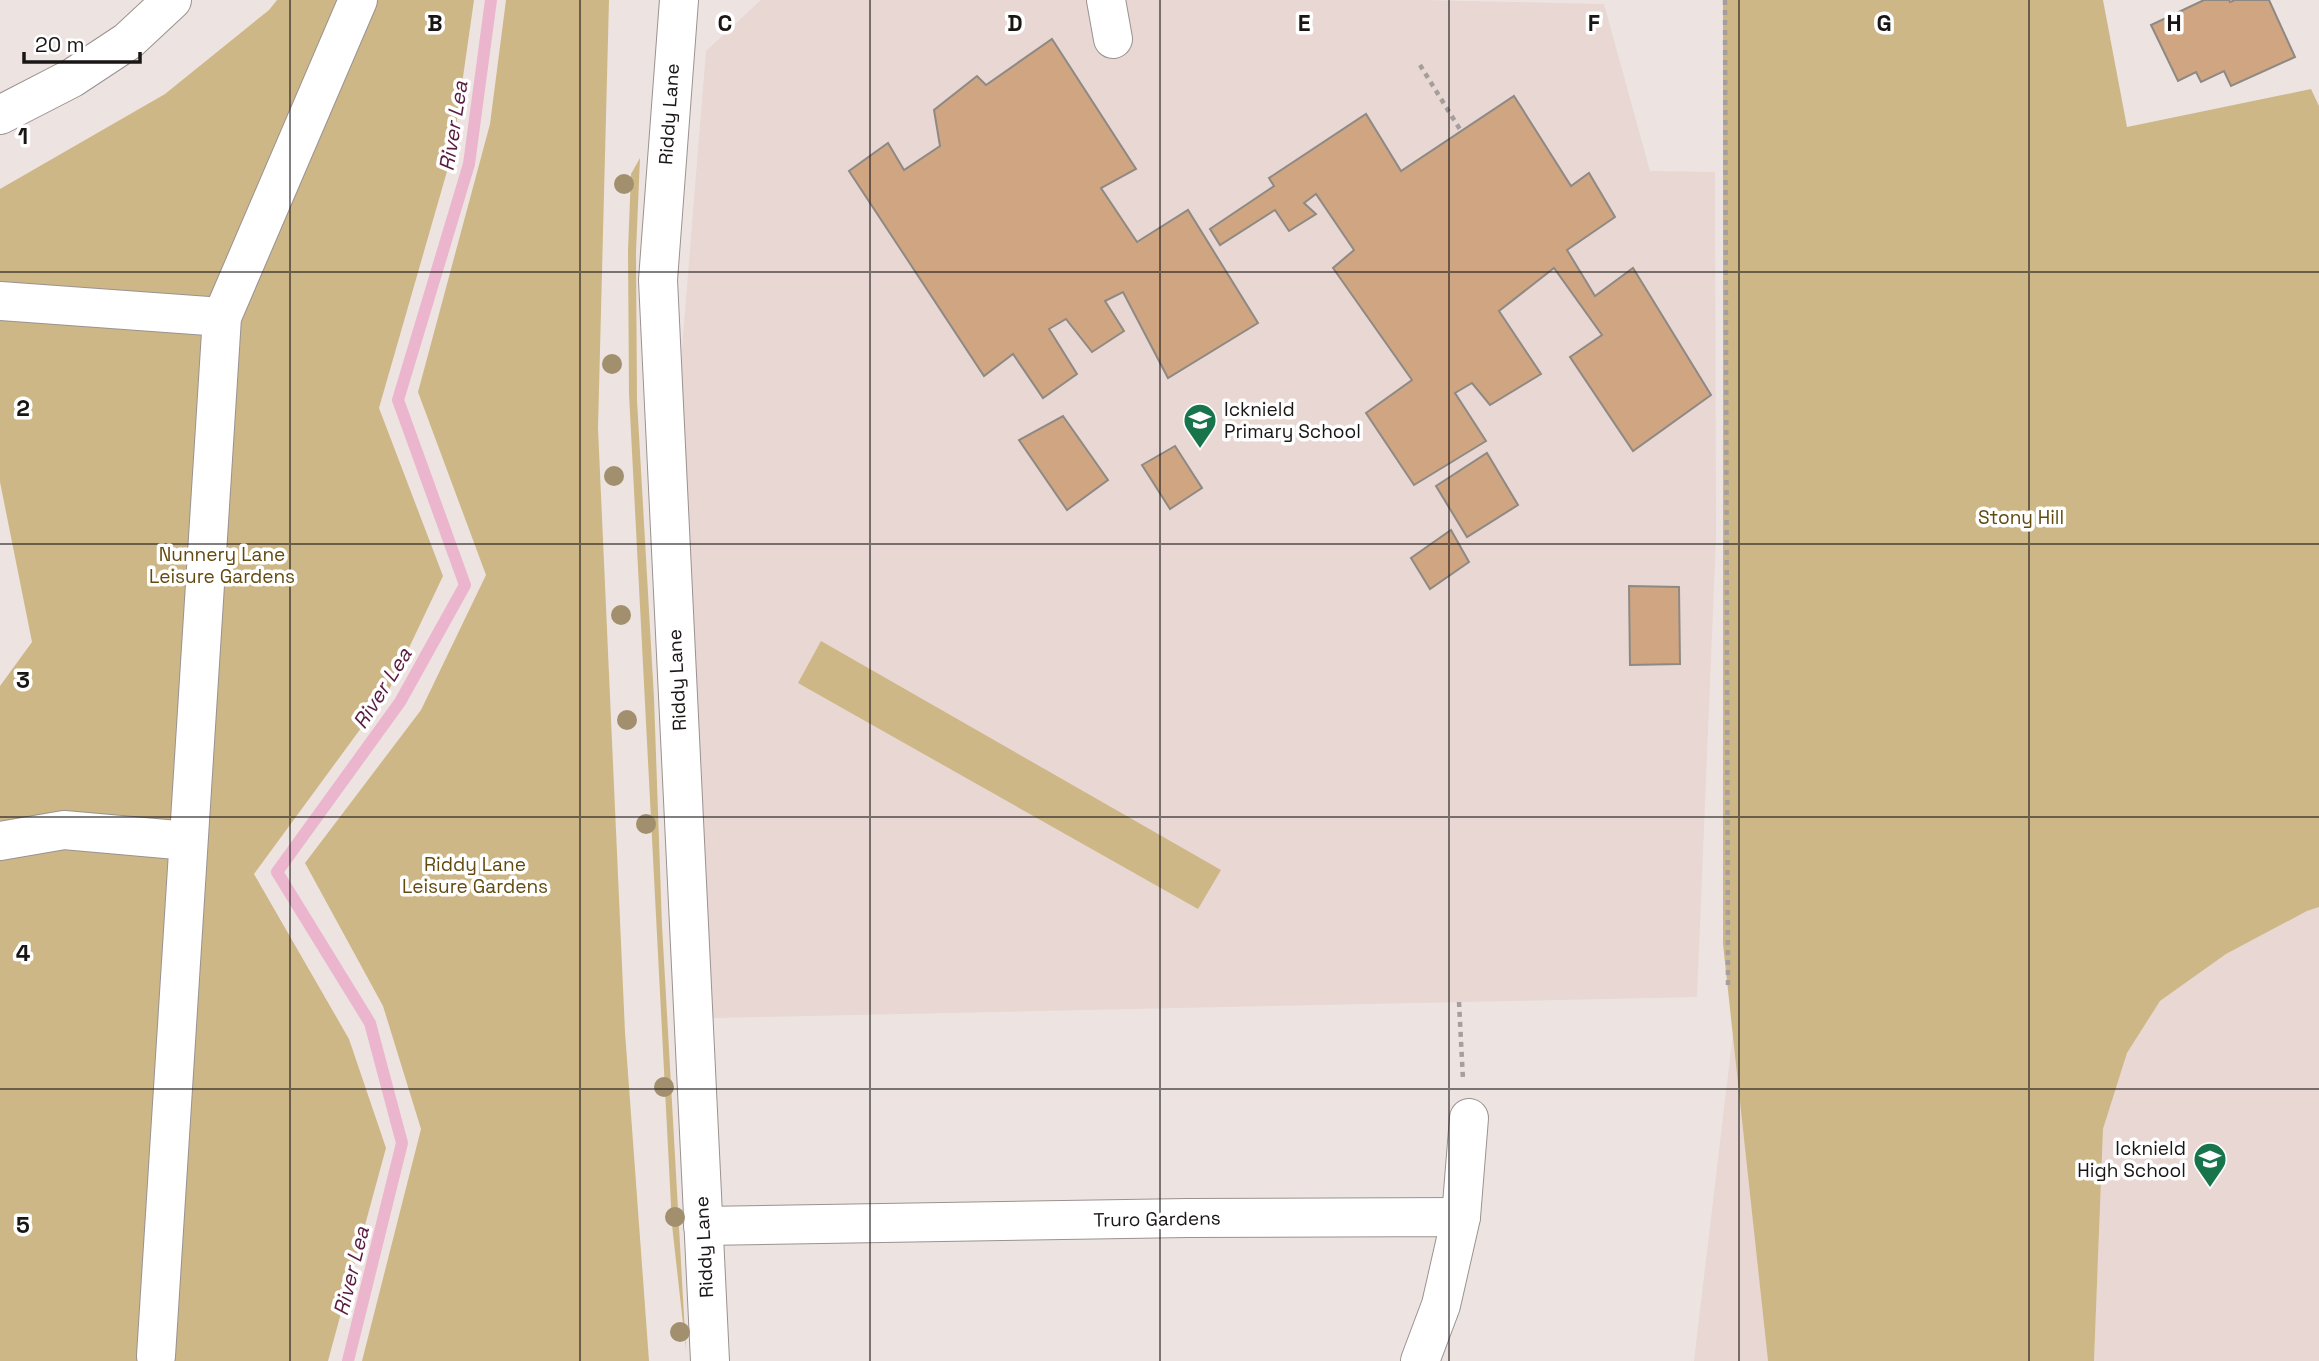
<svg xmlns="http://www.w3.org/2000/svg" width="2319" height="1361" viewBox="0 0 2319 1361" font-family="'Space Grotesk',sans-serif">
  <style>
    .built { fill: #e8d7d2 }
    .green { fill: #ceb786 }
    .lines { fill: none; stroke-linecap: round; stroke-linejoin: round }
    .stream { stroke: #ebb5ce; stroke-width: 12 }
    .building { fill: #d0a581; stroke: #8e8984; stroke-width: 2 }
    .minor-casing { stroke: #9a9290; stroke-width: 40 }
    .path { stroke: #a59e9c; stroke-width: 4.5; stroke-dasharray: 5 5; stroke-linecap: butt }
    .minor { stroke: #fff; stroke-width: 38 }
    .tree { fill: #a18f6d }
    .grid { fill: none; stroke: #191615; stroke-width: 2; stroke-opacity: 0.55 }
    .labels { text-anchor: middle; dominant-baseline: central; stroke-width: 7; stroke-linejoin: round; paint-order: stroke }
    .street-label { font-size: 19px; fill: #191615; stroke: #fff }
    .poi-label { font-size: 19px; fill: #191615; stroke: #fff; text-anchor: start }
    .park-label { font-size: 19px; fill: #624a0e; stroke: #fff }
    .water-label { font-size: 21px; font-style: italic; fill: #5a1c3e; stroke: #fff }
    .grid-label { font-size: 23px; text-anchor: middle; font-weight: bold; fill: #191615; stroke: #fff; stroke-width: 7; stroke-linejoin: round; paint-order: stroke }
  </style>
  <rect width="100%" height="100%" fill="#ede4e1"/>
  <g class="built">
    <path d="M761,0H1420L1604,4L1650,171L1715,172L1716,538L1697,997L713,1018L681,361L706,51Z"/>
    <path d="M2319,907V1361H2094L2103,1129L2127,1053L2160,1001L2226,954L2307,911Z"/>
    <path d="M1733,1033L1768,1361H1694Z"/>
  </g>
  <g class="green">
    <path d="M277,0H474L452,154L379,408L443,576L389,690L254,874L349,1039L386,1148L328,1361H0V686L32,642L0,482V189L165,94L269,10Z"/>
    <path d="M506,0H609L598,428L625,1032L649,1361H362L421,1129L383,1006L305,863L421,710L486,575L418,392L490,124Z"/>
    <path d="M1723,0H2103L2127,127L2311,89L2319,106V907L2307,911L2226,954L2160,1001L2127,1053L2103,1129L2094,1361H1768L1723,944Z"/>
    <path d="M640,158L636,252L637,400L654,698L662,925L686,1351L672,1225L629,394L628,250L631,174Z"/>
    <path d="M821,641L1221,870L1198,909L798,683Z"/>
  </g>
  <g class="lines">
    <path class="stream" d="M348,1361L402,1143L370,1023L277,872L400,702L465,585L398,400L469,164L491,0"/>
  </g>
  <g class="building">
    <path d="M2204,0H2229L2230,2L2235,0H2269L2295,57L2231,86L2224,71L2201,82L2196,72L2178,81L2151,25Z"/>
    <path d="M1052,39L1136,169L1101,188L1137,242L1188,210L1258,323L1168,378L1123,292L1105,301L1124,331L1092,352L1066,319L1049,329L1077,374L1043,398L1013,354L984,376L849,171L888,143L904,170L940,146L934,110L977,76L986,85Z"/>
    <path d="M1514,96L1571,186L1589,173L1615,217L1567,250L1595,296L1633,268L1711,395L1633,451L1570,357L1602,335L1554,268L1499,311L1541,374L1490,405L1472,383L1455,393L1486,441L1414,485L1366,413L1412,380L1333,268L1354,250L1316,194L1304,203L1316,214L1289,231L1275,210L1220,245L1210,229L1274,186L1269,178L1366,114L1401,171Z"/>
    <path d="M1063,416L1108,480L1067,510L1019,440Z"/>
    <path d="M1175,446L1202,488L1170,509L1142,465Z"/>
    <path d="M1487,453L1518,505L1467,537L1436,486Z"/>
    <path d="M1451,530L1469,562L1430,589L1411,558Z"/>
    <path d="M1629,586L1679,587L1680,664L1630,665Z"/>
  </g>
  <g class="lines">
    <defs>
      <g id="minor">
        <path d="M679,0L658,280L710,1361"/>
        <path d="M1106,0L1113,39"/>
        <path d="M0,115L72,78L128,41L172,0"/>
        <path d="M0,301L222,317"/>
        <path d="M0,841L64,830L188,841"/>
        <path d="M1461,1217L1469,1118"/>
        <path d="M703,1226L1188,1218L1461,1217L1441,1305L1420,1361"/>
        <path d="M156,1356L222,317L358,0"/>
      </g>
    </defs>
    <use href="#minor" class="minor-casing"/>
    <g class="path">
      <path d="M1725,0L1728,989"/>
      <path d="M1420,65L1461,131"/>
      <path d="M1459,1002L1463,1080"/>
    </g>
    <use href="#minor" class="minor"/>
  </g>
  <g class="tree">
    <circle cx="624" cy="184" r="10"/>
    <circle cx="612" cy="364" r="10"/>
    <circle cx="614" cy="476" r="10"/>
    <circle cx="621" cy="615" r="10"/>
    <circle cx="627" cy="720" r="10"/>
    <circle cx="646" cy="824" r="10"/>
    <circle cx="664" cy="1087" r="10"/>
    <circle cx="675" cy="1217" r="10"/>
    <circle cx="680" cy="1332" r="10"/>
  </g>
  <path class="grid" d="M290,0V1361M580,0V1361M870,0V1361M1160,0V1361M1449,0V1361M1739,0V1361M2029,0V1361M0,272H2319M0,544H2319M0,817H2319M0,1089H2319"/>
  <defs>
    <symbol id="school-pin" viewBox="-11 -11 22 30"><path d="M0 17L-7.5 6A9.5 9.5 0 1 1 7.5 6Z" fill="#18754b" stroke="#fff"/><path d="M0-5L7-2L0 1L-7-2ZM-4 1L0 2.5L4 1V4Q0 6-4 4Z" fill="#fff"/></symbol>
  </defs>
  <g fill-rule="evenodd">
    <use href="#school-pin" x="1181" y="401" width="38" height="52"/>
    <use href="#school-pin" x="2191" y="1140" width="38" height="52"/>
  </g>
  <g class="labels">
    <g class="street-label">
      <text transform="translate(669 114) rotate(-86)">Riddy Lane</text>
      <text transform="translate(677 680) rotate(-93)">Riddy Lane</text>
      <text transform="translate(1157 1219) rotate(-1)">Truro Gardens</text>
      <text transform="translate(704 1247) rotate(-93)">Riddy Lane</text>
    </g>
    <g class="poi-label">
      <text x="1224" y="409">Icknield<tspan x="1224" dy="22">Primary School</tspan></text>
      <text x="2186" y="1148" text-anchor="end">Icknield<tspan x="2186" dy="22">High School</tspan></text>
    </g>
    <g class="park-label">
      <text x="2021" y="517">Stony Hill</text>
      <text x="222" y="554">Nunnery Lane<tspan x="222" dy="22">Leisure Gardens</tspan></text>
      <text x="475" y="864">Riddy Lane<tspan x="475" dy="22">Leisure Gardens</tspan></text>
    </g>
    <g class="water-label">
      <text transform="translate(453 126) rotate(-81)">River Lea</text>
      <text transform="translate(382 688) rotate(-58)">River Lea</text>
      <text transform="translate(351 1271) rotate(-76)">River Lea</text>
    </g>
  </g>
  <g class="grid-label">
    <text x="435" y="31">B</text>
    <text x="725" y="31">C</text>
    <text x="1015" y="31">D</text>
    <text x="1304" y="31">E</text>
    <text x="1594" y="31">F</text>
    <text x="1884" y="31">G</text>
    <text x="2174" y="31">H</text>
    <text x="23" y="144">1</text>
    <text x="23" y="416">2</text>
    <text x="23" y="688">3</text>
    <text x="23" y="961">4</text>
    <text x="23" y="1233">5</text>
  </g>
  <path d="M24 52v10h116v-10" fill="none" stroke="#191615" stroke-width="3.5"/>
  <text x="35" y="52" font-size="21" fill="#191615" stroke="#ffffff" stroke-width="5" paint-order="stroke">20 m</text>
</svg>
